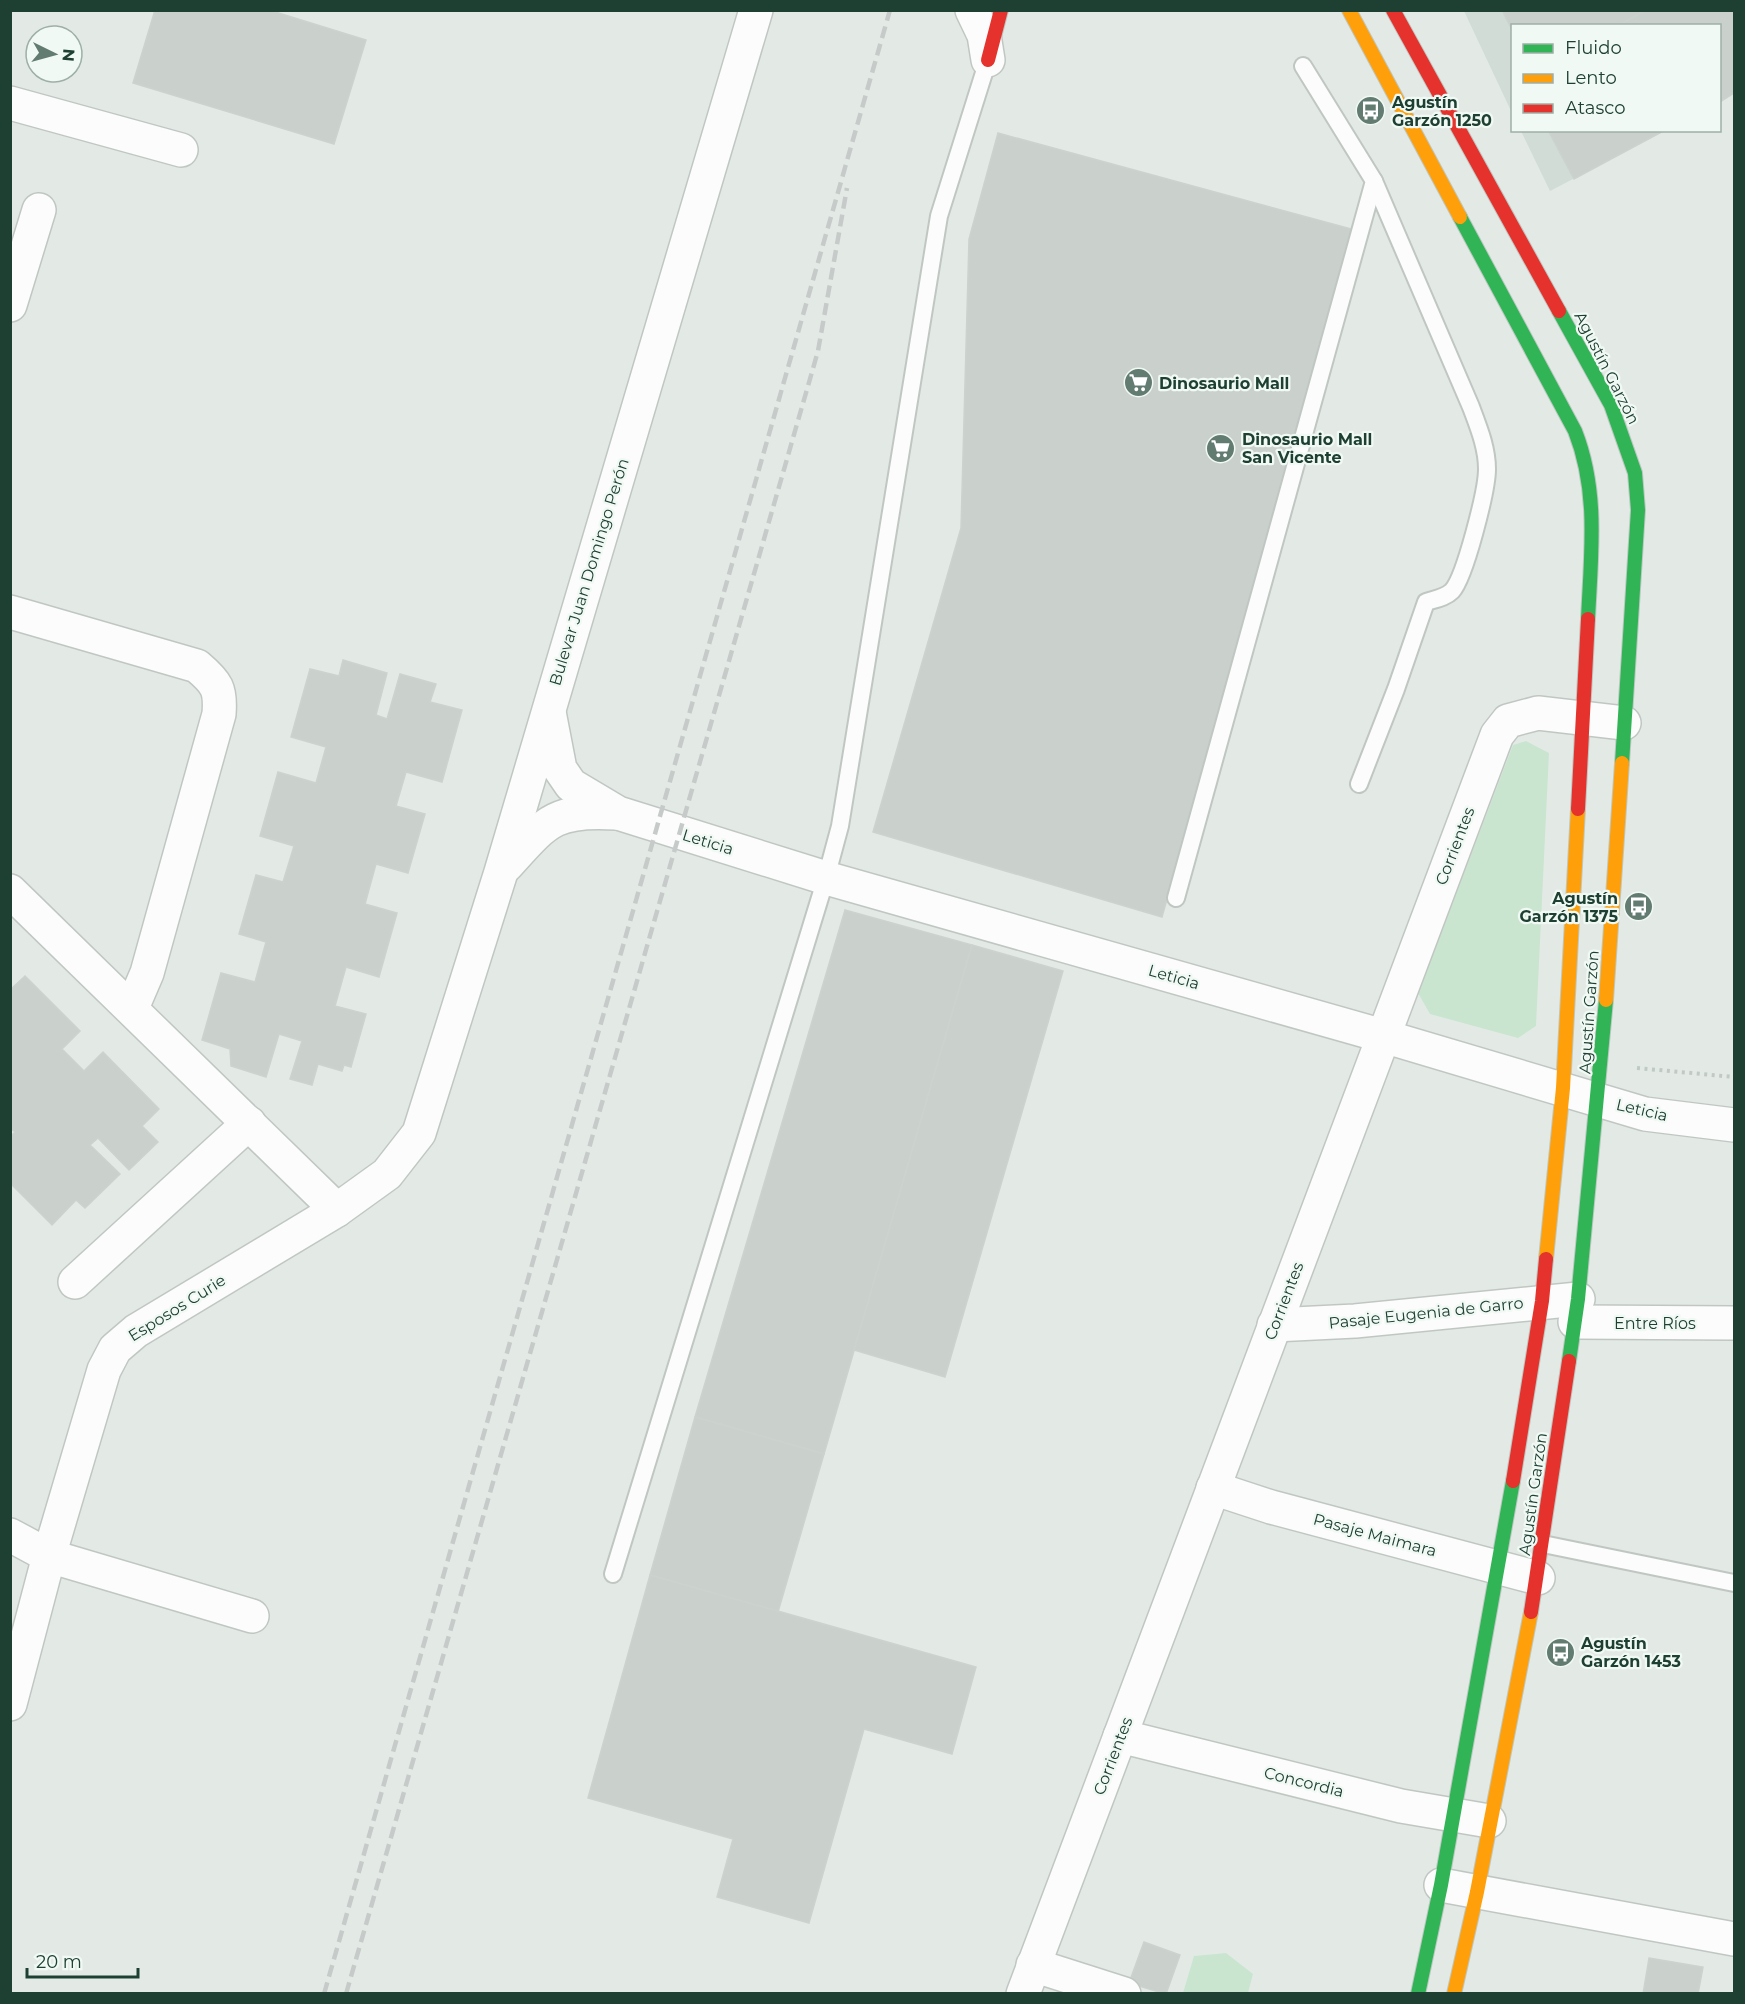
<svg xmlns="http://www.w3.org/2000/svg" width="1745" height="2004" viewBox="0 0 1745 2004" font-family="Montserrat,sans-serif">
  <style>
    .built { fill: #d0dcd5 }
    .green { fill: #cae5cf }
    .building { fill: #cad1cd; stroke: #ccd3cf; stroke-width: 1.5 }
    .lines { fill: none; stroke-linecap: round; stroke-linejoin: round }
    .lane-casing { stroke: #c0c7c3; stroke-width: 20 }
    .street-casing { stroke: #c0c7c3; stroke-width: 36 }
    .fast-casing { stroke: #bec8c3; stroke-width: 16 }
    .slow-casing { stroke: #bec8c3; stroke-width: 16 }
    .jam-casing { stroke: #bec8c3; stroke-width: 16 }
    .path { stroke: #c0cac5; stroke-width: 4; stroke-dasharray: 3 4.5; stroke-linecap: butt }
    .lane { stroke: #fbfcfb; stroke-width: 16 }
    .street { stroke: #fbfcfb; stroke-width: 33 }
    .fast { stroke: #30b455; stroke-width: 14 }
    .slow { stroke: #ff9f0a; stroke-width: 14 }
    .jam { stroke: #e5322d; stroke-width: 14 }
    .rail { stroke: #c6cbc9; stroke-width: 4.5; stroke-dasharray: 12 6; stroke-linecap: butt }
    .labels { text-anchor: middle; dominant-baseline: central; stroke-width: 4.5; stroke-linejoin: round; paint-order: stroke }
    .poi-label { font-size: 16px; font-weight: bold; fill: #1e4033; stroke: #f1f9f4; text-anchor: start }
    .street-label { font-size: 16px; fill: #1e4033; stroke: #f1f9f4 }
  </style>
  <rect width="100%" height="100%" fill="#e3eae6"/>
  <g class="built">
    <path d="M1464,11H1734V93L1720,102V26H1512V113Z"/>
    <path d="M1521,131H1665L1550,191Z"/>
  </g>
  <g class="green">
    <path d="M1526,741L1549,753L1536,1026L1518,1038L1430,1014L1418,993L1513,745Z"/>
    <path d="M1226,1953L1253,1974L1248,1993H1183L1194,1956Z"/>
  </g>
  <g class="building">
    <path d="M155,10H269L366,40L334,144L133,83Z"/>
    <path d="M1502,10H1646L1618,26H1512V30Z"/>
    <path d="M1646,10H1734V93L1720,102V26H1618Z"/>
    <path d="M1548,130H1665L1574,179Z"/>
    <path d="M998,133L1355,230L1162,917L873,832L961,528L969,239Z"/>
    <path d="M343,660L387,673L376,715L387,719L400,674L436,684L430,702L462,710L442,782L406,772L396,806L425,814L408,873L376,864L365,904L397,913L379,977L346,967L335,1006L366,1014L351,1067L344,1065L342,1071L318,1064L312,1085L290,1079L302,1041L279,1034L266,1077L231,1066L230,1049L202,1040L221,973L255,982L266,942L239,934L256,875L283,882L294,846L260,836L278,772L316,783L326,747L291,737L310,669L339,676Z"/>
    <path d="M845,910L972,945L824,1454L695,1417Z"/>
    <path d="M972,945L1063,971L945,1377L854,1350Z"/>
    <path d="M25,976L80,1031L62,1049L84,1071L103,1052L159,1109L142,1126L158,1142L129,1170L98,1138L90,1145L120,1174L85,1208L76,1200L52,1225L10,1183V1137L15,1132L10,1128V990Z"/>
    <path d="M695,1417L824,1454L778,1612L650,1575Z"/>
    <path d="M650,1575L976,1667L952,1754L864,1729L809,1923L717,1897L733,1839L588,1798Z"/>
    <path d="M1144,1942L1180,1955L1166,1994L1129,1983Z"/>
    <path d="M1649,1958L1703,1967L1698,1994H1643Z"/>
  </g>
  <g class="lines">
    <defs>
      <g id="lane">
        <path d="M1359,784L1396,689L1426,602C1435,599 1445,598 1452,591C1465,577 1487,490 1487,469C1487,447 1478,426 1471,407L1374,181"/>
        <path d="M1176,898L1374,181L1303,66"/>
        <path d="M1543,1544L1734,1583"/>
        <path d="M613,1574L826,878L840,826L939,216L988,60"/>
      </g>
      <g id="street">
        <path d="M972,10L984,35L988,60"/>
        <path d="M10,103L181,150"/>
        <path d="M10,305L39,210"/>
        <path d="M10,612L197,666C217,683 221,689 219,714L147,973L132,1008"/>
        <path d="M549,712L560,769L571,785L618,813L826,878L1383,1036L1645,1114L1734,1125"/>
        <path d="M506,866C546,822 553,809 616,813"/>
        <path d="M10,891L337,1210"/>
        <path d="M75,1282L249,1123"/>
        <path d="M1575,1322L1734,1323"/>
        <path d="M1274,1325L1355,1321L1578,1299"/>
        <path d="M1213,1488L1271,1507L1538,1578"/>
        <path d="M10,1535L49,1556L252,1616"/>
        <path d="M10,1704L49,1556L104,1370L115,1349L136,1331L337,1210L387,1174L419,1133L501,872L756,10"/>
        <path d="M1120,1736L1401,1806L1489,1821"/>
        <path d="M1441,1885L1734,1939"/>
        <path d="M1033,1965L1124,1994"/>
        <path d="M1023,1994L1497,735L1508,721L1538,713L1624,723"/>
      </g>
      <g id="fast">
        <path d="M1460,217L1575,431C1599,492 1591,554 1588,619"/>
        <path d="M1559,311L1611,405L1635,473L1638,510L1622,763"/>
        <path d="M1569,1361L1578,1299L1606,1000"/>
        <path d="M1418,1994L1441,1885L1513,1481"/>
      </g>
      <g id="slow">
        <path d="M1349,10L1460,217"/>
        <path d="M1606,1000L1622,763"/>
        <path d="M1546,1259L1563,1088L1578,809"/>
        <path d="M1454,1994L1477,1892L1531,1612"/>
      </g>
      <g id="jam">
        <path d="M1393,10L1559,311"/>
        <path d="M988,60L1001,10"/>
        <path d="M1578,809L1588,619"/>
        <path d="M1513,1481L1542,1301L1546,1259"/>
        <path d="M1531,1612L1569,1361"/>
      </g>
    </defs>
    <use href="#lane" class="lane-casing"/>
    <use href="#street" class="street-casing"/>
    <use href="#fast" class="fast-casing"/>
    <use href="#slow" class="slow-casing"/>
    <use href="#jam" class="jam-casing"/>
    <path class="path" d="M1637,1068L1734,1077"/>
    <use href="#lane" class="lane"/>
    <use href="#street" class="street"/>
    <use href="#fast" class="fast"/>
    <use href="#slow" class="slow"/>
    <use href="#jam" class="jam"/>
    <g class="rail">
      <path d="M324,1994L890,10"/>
      <path d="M346,1994L818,351L847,188"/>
    </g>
  </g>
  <defs>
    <symbol id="bus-disc" viewBox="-11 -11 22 22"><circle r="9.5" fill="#637c72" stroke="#f1f9f4"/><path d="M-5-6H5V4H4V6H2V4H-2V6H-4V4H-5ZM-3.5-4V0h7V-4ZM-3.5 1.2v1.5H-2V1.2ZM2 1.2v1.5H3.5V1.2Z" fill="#fff"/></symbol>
    <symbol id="supermarket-disc" viewBox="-11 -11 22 22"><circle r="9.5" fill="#637c72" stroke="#f1f9f4"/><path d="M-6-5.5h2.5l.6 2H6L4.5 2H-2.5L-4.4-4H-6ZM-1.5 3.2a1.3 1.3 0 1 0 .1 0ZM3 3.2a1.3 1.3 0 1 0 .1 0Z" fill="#fff"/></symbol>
  </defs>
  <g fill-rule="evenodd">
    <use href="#bus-disc" x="1354" y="94" width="33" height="33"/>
    <use href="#supermarket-disc" x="1122" y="366" width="33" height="33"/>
    <use href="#supermarket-disc" x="1204" y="432" width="33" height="33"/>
    <use href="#bus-disc" x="1622" y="890" width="33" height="33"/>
    <use href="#bus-disc" x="1544" y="1636" width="33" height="33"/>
  </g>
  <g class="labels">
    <g class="poi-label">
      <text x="1392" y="102">Agustín<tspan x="1392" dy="18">Garzón 1250</tspan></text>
      <text x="1159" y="383">Dinosaurio Mall</text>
      <text x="1242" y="439">Dinosaurio Mall<tspan x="1242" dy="18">San Vicente</tspan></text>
      <text x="1618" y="898" text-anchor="end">Agustín<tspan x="1618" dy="18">Garzón 1375</tspan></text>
      <text x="1581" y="1643">Agustín<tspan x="1581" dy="18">Garzón 1453</tspan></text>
    </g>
    <g class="street-label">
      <text transform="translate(1607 368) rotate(63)">Agustín Garzón</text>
      <text transform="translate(589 572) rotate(-73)">Bulevar Juan Domingo Perón</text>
      <text transform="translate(708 842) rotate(17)">Leticia</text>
      <text transform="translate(1455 846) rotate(-69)">Corrientes</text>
      <text transform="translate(1174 977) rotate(16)">Leticia</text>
      <text transform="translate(1589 1012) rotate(-86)">Agustín Garzón</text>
      <text transform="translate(1642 1110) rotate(13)">Leticia</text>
      <text transform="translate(1284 1301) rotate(-69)">Corrientes</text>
      <text transform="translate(177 1308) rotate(-32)">Esposos Curie</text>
      <text transform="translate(1426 1313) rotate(-6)">Pasaje Eugenia de Garro</text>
      <text x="1655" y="1323">Entre Ríos</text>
      <text transform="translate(1533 1494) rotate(-82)">Agustín Garzón</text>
      <text transform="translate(1375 1535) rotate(15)">Pasaje Maimara</text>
      <text transform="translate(1113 1756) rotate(-69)">Corrientes</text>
      <text transform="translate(1304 1782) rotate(14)">Concordia</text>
    </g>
  </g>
  <rect width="1745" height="2004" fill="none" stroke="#1e4033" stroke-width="24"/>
  <rect x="1511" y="24" width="210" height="108" fill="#f1f9f4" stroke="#9dafa7" stroke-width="1.5"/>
  <rect x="1523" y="44" width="30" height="9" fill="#30b455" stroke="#9dafa7" stroke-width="1.5"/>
  <text x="1565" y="54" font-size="18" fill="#1e4033">Fluido</text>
  <rect x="1523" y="74" width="30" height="9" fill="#ff9f0a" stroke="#9dafa7" stroke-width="1.5"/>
  <text x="1565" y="84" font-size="18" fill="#1e4033">Lento</text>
  <rect x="1523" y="104" width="30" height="9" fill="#e5322d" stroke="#9dafa7" stroke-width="1.5"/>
  <text x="1565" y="114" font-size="18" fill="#1e4033">Atasco</text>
  <g transform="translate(54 54) rotate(95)"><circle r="28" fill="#f1f9f4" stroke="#9dafa7" stroke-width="1.5"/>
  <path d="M0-4.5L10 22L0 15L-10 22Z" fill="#637c72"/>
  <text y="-9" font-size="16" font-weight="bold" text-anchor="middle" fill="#1e4033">N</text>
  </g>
  <path d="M27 1968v9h111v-9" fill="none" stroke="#1e4033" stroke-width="3"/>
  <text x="36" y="1968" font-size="18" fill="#1e4033" stroke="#f1f9f4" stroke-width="4.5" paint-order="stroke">20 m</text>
</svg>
